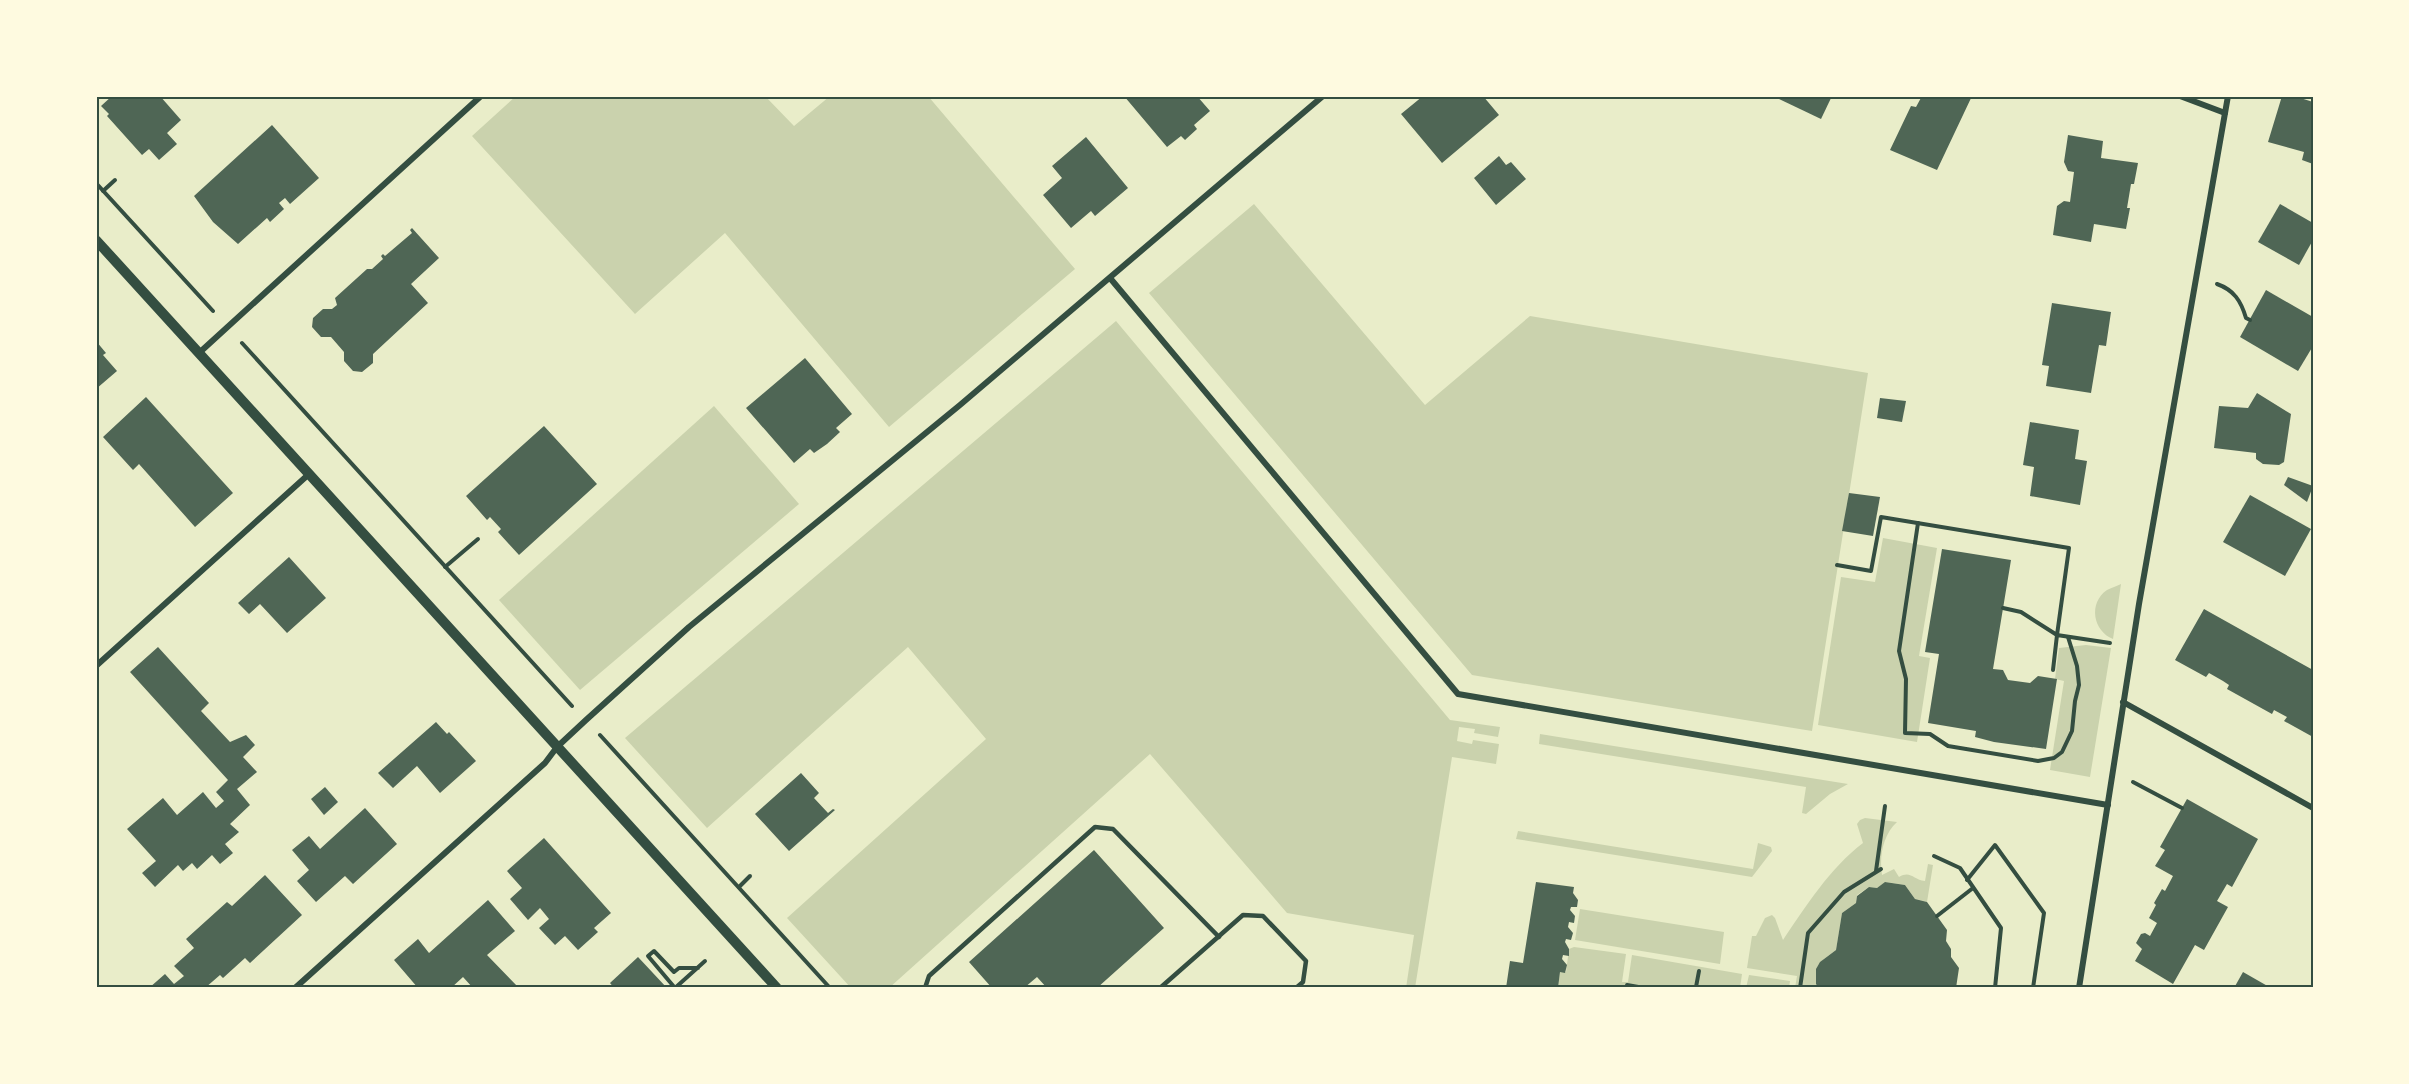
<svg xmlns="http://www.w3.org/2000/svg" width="2409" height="1084" viewBox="0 0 2409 1084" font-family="Rubik,sans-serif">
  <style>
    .green { fill: #cad2ad }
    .building { fill: #4f6655 }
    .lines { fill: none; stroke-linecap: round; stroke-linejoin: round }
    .path { stroke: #344e41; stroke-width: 4 }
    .service { stroke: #344e41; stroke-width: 4.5 }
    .minor { stroke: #344e41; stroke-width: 6 }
    .tertiary { stroke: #344e41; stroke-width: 10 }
    .neatline { fill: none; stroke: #344e41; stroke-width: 2 }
  </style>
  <rect width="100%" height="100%" fill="#e9edc9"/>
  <g class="green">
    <path d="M516,96H765L794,126L830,96H928L1075,269L889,427L725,233L635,314L472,136Z"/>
    <path d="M1254,204L1425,405L1530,316L1868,373L1812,731L1472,675L1149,293Z"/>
    <path d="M1116,321L1450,720L1500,727L1498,737L1474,733L1475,729L1459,727L1457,741L1472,744L1473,740L1499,744L1496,764L1452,757L1415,988H1406L1414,935L1287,913L1150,754L889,988H851L787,918L986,739L908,647L707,828L625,738Z"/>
    <path d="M714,406L799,504L580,690L499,600Z"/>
    <path d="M1883,538L1937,548L1919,656L1930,658L1917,742L1818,725L1841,577L1875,582Z"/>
    <path d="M2121,584L2113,639C2093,631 2088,603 2107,590C2111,588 2117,586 2121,584Z"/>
    <path d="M2086,645L2111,648L2090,777L2050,770L2064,681L2055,679L2059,648Z"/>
    <path d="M1540,734L1848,784L1830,794L1806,814L1802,813L1806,787L1539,744Z"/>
    <path d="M1865,818L1897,822C1883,835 1879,856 1882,875L1894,869L1899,877C1911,870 1913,880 1925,881L1928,864L1933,865L1927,902L1915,899L1905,885L1886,882L1877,888L1869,887L1857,895L1856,903L1842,913L1836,950C1817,964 1813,965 1819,988H1795L1797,976L1747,968L1752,936H1756L1765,918L1772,915L1775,918L1783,940C1806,906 1830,868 1863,843L1857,824L1860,820Z"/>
    <path d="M1518,831L1753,869L1758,843L1771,847L1772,851L1752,877L1516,839Z"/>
    <path d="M1580,909L1724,932L1720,964L1575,940Z"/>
    <path d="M1574,947L1626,954L1622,982H1628L1632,955L1742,974L1740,988H1558L1560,972H1566L1569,949Z"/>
    <path d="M1749,975L1790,981L1789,988H1746Z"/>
  </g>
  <g class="building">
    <path d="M112,96H160L181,120L167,133L177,144L159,160L149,149L142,155L107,116L109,114L101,106Z"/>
    <path d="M1124,96H1197L1210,111L1194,125L1197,129L1185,140L1181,136L1167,147Z"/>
    <path d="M1423,96H1455L1457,99L1460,96H1483L1499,115L1442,163L1401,114Z"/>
    <path d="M1773,96H1832L1821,119Z"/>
    <path d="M1922,96H1972L1937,170L1890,150L1911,106L1916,107Z"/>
    <path d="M2282,96H2294L2313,102V164L2302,160L2304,152L2268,142Z"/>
    <path d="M272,125L319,178L290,204L285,198L279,203L284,209L270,222L267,218L238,244L213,222L194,196Z"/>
    <path d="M2068,135L2103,141L2101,158L2138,163L2134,184H2131L2127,208H2130L2126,229L2094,224L2091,242L2053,235L2057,206L2064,201L2070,202L2074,172L2068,171L2064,162Z"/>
    <path d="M1086,137L1128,188L1095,216L1091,211L1071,228L1043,195L1062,178L1052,166Z"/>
    <path d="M1499,156L1506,165L1511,162L1526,179L1496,205L1474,178Z"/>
    <path d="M2280,204L2313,223V240L2299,265L2258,242Z"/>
    <path d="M412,228L439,258L411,284L428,303L373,354V363L362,372L353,371L344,361V352L331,337H321L312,327L313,318L323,309H332L337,305L335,298L367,269H372L383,259L381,256L383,254L385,256L412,233L410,230Z"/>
    <path d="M2266,290L2313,317V346L2298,371L2240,337Z"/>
    <path d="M2052,303L2111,312L2106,346L2099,345L2091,393L2046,386L2049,366L2042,365Z"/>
    <path d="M96,341L106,353L103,355L117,371L96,389Z"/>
    <path d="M805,358L852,414L836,428L840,432L827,444L814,453L810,449L794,463L746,408Z"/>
    <path d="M2257,393L2291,414L2284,462L2279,465L2263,464L2256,459V453L2214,448L2219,406L2248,408Z"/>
    <path d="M146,397L233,493L195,527L139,464L133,470L103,437Z"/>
    <path d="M1880,398L1906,401L1902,422L1877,418Z"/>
    <path d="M2030,422L2079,430L2075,459L2087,461L2080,505L2030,496L2034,467L2023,465Z"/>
    <path d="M544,426L597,484L519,555L498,532L501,529L490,517L487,520L466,496Z"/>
    <path d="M2288,477L2313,486L2307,502L2284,485Z"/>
    <path d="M1849,493L1880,497L1873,536L1842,531Z"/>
    <path d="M2250,495L2311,529L2285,576L2223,542Z"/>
    <path d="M1942,549L2011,560L1993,669L2003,670L2008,680L2030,683L2038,676L2057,679L2046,749L1994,742L1975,737L1976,731L1928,723L1939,654L1925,652Z"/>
    <path d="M289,557L326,598L287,633L260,604L249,614L238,603Z"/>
    <path d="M2204,609L2313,670V737L2284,721L2287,717L2274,710L2272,714L2227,689L2229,685L2223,681L2209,673L2206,677L2175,660Z"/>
    <path d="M158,647L209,703L201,711L230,742L246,735L255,745L243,757L257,772L237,789L250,805L230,824L239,832L225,844L233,853L220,864L212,855L197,869L192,863L183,871L178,865L155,887L142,873L156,861L127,829L163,798L177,815L203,792L216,808L224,801L216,792L228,780L130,672Z"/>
    <path d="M436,722L447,734L449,732L476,761L440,793L417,766L393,788L378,773Z"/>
    <path d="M801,773L819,793L814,798L828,813L833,809L835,810L789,851L755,814Z"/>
    <path d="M325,787L338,802L324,815L311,799Z"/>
    <path d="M2187,799L2258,839L2232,887L2227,884L2217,901L2228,907L2204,950L2195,945L2173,984L2135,961L2142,949L2136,943L2141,934L2145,933L2150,936L2157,923L2149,918L2156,905L2154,903L2162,889L2165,891L2173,876L2155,866L2165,850L2160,847Z"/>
    <path d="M365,808L397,844L353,884L345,876L316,902L297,881L309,870L292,850L309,836L320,849Z"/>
    <path d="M544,838L611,913L594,928L598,932L578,950L565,936L555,945L539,928L549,919L540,908L528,920L510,899L522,888L507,871Z"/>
    <path d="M1094,850L1164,928L1097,988H1047L1037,977L1024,988H992L969,962Z"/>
    <path d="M265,875L302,915L250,963L245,958L223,978L220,975L205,988H149L165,974L174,984L184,976L174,966L194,948L186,939L227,902L232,906Z"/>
    <path d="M1536,882L1574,887L1573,893L1578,900L1577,907H1571L1570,910L1575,916L1574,923L1569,922L1568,927L1573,933L1571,940L1566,939L1565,942L1569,949V956L1563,955L1562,959L1567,965L1565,973L1560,972L1558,988H1506L1510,961L1523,963Z"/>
    <path d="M1885,882L1905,885L1915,899L1927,902L1947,930L1946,941L1951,949V957L1959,968L1956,988H1819L1816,984V969L1820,962L1836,950L1842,913L1856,903L1857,896L1869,887L1877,888Z"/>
    <path d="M488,900L515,931L487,955L518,987L473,988L463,977L451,988H418L394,960L418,939L429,953Z"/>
    <path d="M638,957L667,988H614L610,983Z"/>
    <path d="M2243,972L2271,988H2234Z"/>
  </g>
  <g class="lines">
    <g class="path">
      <path d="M96,183L213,311"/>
      <path d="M103,191L115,180"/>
      <path d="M2217,284C2234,290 2241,301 2246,318L2250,320"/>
      <path d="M242,343L572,706"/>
      <path d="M1918,523L1899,651L1906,679L1905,733L1930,734L1948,746L2038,761L2054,758L2062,752L2072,731L2075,701L2079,685L2077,666L2068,637"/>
      <path d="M1837,565L1871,571L1881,517L2069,548L2057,635L2021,612L2003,608"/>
      <path d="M445,567L478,539"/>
      <path d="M2053,670L2057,635L2110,643"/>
      <path d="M600,735L830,988"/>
      <path d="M2133,782L2182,808"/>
      <path d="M1934,856L1960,868L2001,928L1995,988"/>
      <path d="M1876,871L1885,806"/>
      <path d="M1967,880L1995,845L2044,913L2033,988"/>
      <path d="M739,887L750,876"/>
      <path d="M1937,916L1973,888"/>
      <path d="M698,968H679L674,972L654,951L648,956L675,988L705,961"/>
      <path d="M1627,985L1644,988"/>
      <path d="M1696,987L1699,971"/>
      <path d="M1691,988H1699"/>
      <path d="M1800,988L1808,933L1844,892L1881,869"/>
    </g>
    <g class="service">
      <path d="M925,988L929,976L1095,827L1113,829L1219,937"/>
      <path d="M1160,988L1243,915L1263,916L1306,961L1303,982L1296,988"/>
    </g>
    <g class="minor">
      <path d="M2180,96L2225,113"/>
      <path d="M1110,278L1458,694L2108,805"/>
      <path d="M199,353L481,96"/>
      <path d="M96,666L309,474"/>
      <path d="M2123,702L2313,808"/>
      <path d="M295,988L545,763L557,747L586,720L689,627L960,405L1323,96"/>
      <path d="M2079,988L2139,604L2228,96"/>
    </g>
    <path class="tertiary" d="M96,240L777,988"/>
  </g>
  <rect width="2409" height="1084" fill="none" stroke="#fefae0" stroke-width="195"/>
  <rect x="98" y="98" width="2214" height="888" class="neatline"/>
</svg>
